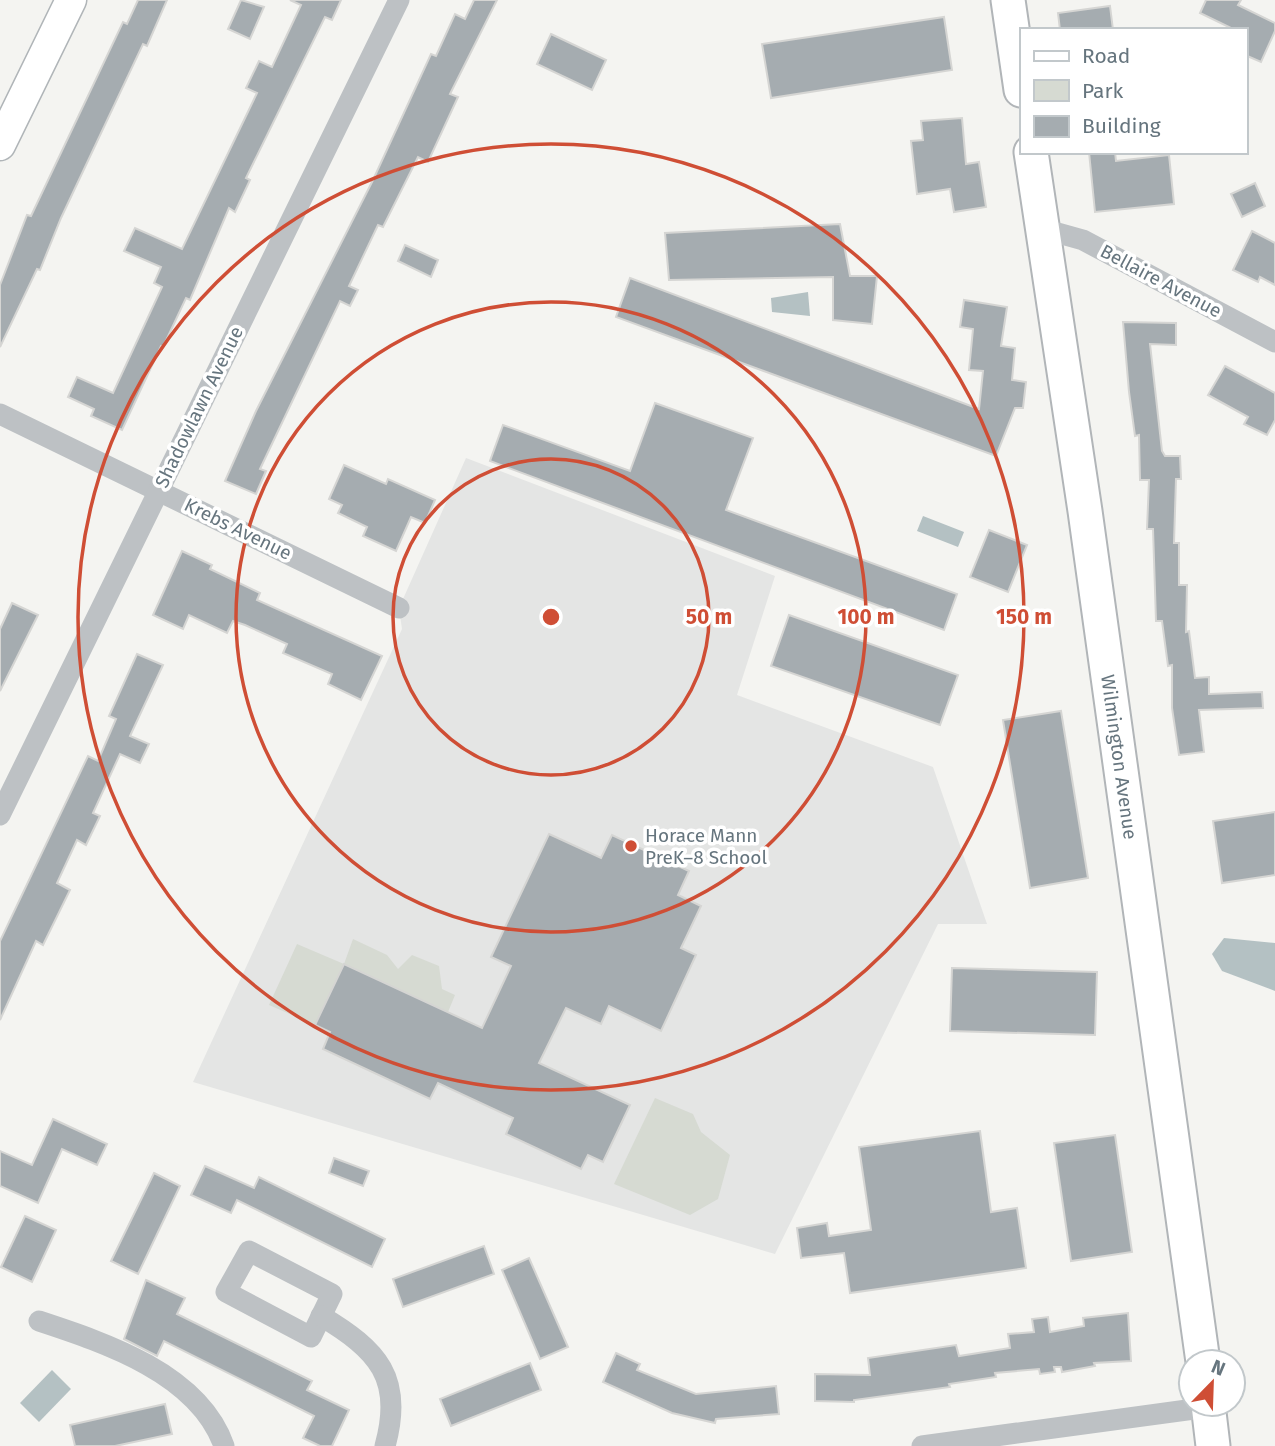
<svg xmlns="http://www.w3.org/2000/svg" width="1275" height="1446" viewBox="0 0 1275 1446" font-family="'Fira Sans',sans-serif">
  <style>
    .built { fill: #e4e5e4 }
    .green { fill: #d6dad2 }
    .water { fill: #b4c1c3 }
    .building { fill: #a5acb0; stroke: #d5d5d3; stroke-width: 2 }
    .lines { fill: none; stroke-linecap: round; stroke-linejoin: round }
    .secondary-casing { stroke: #b0b5b8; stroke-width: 33 }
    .primary-casing { stroke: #b1b5b8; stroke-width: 37 }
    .street { stroke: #bdc1c4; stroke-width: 21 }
    .secondary { stroke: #fff; stroke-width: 30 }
    .primary { stroke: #fff; stroke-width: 33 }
    .ring { fill: none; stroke: #cf4e35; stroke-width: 3.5 }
    .poi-dot { fill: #cf4e35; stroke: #fff; stroke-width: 2.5 }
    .labels { text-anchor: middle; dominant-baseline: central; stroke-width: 7; stroke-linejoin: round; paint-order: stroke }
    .street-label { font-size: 19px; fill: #66757e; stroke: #fff }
    .poi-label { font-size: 19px; fill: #66757e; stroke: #fff; text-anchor: start }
    .centre { fill: #cf4e35; stroke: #fff; stroke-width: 3.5 }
    .ring-label { font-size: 21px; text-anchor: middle; font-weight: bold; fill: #cf4e35; stroke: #fff; stroke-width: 7; stroke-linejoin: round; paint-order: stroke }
  </style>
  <rect width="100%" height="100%" fill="#f4f4f1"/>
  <path class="built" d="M466,458L775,576L737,695L933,767L987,924H938L775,1254L193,1082L402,629L399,608Z"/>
  <g class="green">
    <path d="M353,939L387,955L398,969L412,955L439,966L442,989L455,995L448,1012L344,964L315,1025L269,1005L297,944L344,964Z"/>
    <path d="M655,1098L693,1114L701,1132L730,1155L718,1199L690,1215L614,1184Z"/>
  </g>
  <g class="water">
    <path d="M808,292L810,316L772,312L771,298Z"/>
    <path d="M923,516L964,532L958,547L917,531Z"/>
    <path d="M1224,938L1275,943V991L1222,971L1212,954Z"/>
    <path d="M52,1370L71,1389L39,1422L20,1403Z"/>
  </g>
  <g class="building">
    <path d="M138,0H167L147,46L143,44L61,218L40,270L37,269L0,347V285L27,215L31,216L123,22L127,24Z"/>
    <path d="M241,0L264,7L250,39L228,29Z"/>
    <path d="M290,0H341L332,20L325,17L246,178L250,180L235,212L229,208L190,300L186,298L163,347L161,346L122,430L91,416L94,409L68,397L77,377L113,393L162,287L154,283L161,267L124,251L135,228L182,249L257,93L246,88L259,61L272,67L301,5Z"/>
    <path d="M474,0H497L450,94L458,97L428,162L418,157L383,227L378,225L349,286L358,290L350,306L340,301L260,469L266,471L256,494L225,481L256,411L373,180L431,54L436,56L455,14L465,19Z"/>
    <path d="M1206,0H1241L1238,5L1275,23V31L1261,62L1245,55V30H1235L1200,13Z"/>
    <path d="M1110,6L1113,30H1060L1058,13Z"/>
    <path d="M944,17L952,70L771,98L762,44Z"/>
    <path d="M551,34L606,60L592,90L537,64Z"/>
    <path d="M962,118L966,164L979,162L986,207L954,212L950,189L917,194L911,141L923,140L921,121Z"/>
    <path d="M1089,152H1115L1116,161L1169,155L1174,204L1095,212Z"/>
    <path d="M1255,183L1265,206L1242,217L1231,194Z"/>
    <path d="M840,224L850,276H877L872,324L833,320V277L669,280L665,233Z"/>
    <path d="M1252,231L1275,243V285L1260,277L1258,282L1233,270Z"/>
    <path d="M405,245L438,260L431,277L398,261Z"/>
    <path d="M630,278L979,409L983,371L969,370L973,329L960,327L964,300L1007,307L1001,346L1015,348L1012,380L1026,382L1023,408H1015L996,456L616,317Z"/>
    <path d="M1123,322L1176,323V345L1150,344L1162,451L1165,456H1180L1181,479H1176L1174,543H1179V585H1187L1186,632L1189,631L1195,678L1209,677V694L1262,692L1263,708L1199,710L1204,752L1179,755L1172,708V665L1168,666L1162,621H1156L1153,529H1147L1149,480H1140L1139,435L1135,436L1129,392Z"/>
    <path d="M1225,366L1275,393V420L1267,435L1244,424L1248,417L1208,395Z"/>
    <path d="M655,403L753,438L726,510L957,594L944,630L490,461L503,425L630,471Z"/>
    <path d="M344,465L386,484L388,479L435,500L425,523L411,517L396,551L363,536L367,527L338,513L342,505L329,499Z"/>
    <path d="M989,530L1027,545L1008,592L970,577Z"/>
    <path d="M182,551L212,565L210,569L260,593L257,600L382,656L361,700L328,684L332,674L283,653L287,644L245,625L233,621L227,633L189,615L183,629L153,615Z"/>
    <path d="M12,603L38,615L0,691V629Z"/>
    <path d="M789,615L958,675L940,725L771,666Z"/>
    <path d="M137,654L163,665L130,736L149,744L140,763L120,754L93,813L100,816L86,845L77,840L57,883L70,890L43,945L36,941L0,1020V941L88,756L98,761L116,719L109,716Z"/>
    <path d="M1061,711L1088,878L1030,888L1003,720Z"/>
    <path d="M1275,812V875L1222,883L1213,821Z"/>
    <path d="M549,834L601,858L612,835L689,871L678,895L701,906L681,948L696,955L661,1031L609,1006L601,1024L566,1008L539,1063L630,1105L603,1162L588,1155L581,1169L506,1134L513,1118L438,1083L430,1099L323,1049L330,1032L315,1025L344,964L482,1028L511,966L491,957Z"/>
    <path d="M952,968L1097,972L1095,1035L950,1031Z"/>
    <path d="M53,1119L107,1144L97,1165L62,1149L38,1203L0,1186V1151L32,1165Z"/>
    <path d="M980,1131L991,1212L1017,1208L1026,1268L850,1293L844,1253L801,1258L797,1228L827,1223L829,1236L871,1230L859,1147Z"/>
    <path d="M1115,1135L1132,1252L1071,1261L1054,1143Z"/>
    <path d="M334,1158L369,1171L363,1186L329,1173Z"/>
    <path d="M205,1166L254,1188L259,1177L385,1239L372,1267L237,1200L231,1213L191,1195Z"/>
    <path d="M154,1173L180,1186L138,1274L111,1261Z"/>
    <path d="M25,1216L56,1230L32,1282L1,1267Z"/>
    <path d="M484,1246L494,1274L403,1307L393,1279Z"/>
    <path d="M529,1258L568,1347L540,1359L502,1270Z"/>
    <path d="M146,1280L185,1298L177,1314L312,1381L307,1390L349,1410L332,1446H320L303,1438L314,1416L164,1341L157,1356L124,1339Z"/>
    <path d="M1128,1313L1131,1361L1094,1363L1095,1366L1062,1372L1061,1367H1054L1055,1372L1040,1374L1039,1369L995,1373L996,1377L949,1384L950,1387L854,1400V1402L815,1401V1374L870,1375L868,1358L956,1345L959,1356L1010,1348L1008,1334L1034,1332L1032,1319L1048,1317L1050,1332L1084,1326L1083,1318Z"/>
    <path d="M616,1353L640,1364L637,1370L696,1394L776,1386L779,1414L716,1419L715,1423L672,1413L603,1382Z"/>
    <path d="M530,1363L541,1390L451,1426L440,1399Z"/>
    <path d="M165,1404L172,1434L115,1446H75L70,1425Z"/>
  </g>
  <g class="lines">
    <defs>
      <path id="secondary" d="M0,145L71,0"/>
      <g id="primary">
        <path d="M1008,0L1021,90"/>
        <path d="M1031,152L1085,511L1203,1362"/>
        <path d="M1208,1404L1213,1446"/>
      </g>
    </defs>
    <use href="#secondary" class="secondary-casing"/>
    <use href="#primary" class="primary-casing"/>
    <g class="street">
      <path d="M1043,233H1058L1083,240L1275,342"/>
      <path d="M0,414L399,608"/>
      <path d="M0,815L399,0"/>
      <path d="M249,1251L332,1294L311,1337L226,1292Z"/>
      <path d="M321,1316C378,1350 404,1378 385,1446"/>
      <path d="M39,1321C106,1343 199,1374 224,1446"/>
      <path d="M922,1446L1209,1407"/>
    </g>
    <use href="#secondary" class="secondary"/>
    <use href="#primary" class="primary"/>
  </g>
  <g class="ring">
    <circle cx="551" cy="617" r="158"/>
    <circle cx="551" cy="617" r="315"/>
    <circle cx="551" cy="617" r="473"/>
  </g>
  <circle class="poi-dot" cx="631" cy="846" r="7"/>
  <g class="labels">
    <g class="street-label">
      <text transform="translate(1161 281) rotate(28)">Bellaire Avenue</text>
      <text transform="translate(199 407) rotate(-64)">Shadowlawn Avenue</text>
      <text transform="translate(238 529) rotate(26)">Krebs Avenue</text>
      <text transform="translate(1119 757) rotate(82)">Wilmington Avenue</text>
    </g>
    <g class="poi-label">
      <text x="645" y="835">Horace Mann<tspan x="645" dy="22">PreK–8 School</tspan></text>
    </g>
  </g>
  <circle cx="551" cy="617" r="10" class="centre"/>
  <g class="ring-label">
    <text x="709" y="624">50 m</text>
    <text x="866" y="624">100 m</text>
    <text x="1024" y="624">150 m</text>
  </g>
  <rect x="1020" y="28" width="228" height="126" fill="#ffffff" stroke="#c2c8cb" stroke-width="2"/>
  <rect x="1034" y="51" width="35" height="10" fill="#ffffff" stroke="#c2c8cb" stroke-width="2"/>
  <text x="1082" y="63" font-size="21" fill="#66757e">Road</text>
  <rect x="1034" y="80" width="35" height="21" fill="#d6dad2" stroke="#c2c8cb" stroke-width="2"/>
  <text x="1082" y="98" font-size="21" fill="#66757e">Park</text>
  <rect x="1034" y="116" width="35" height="21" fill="#a5acb0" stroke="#c2c8cb" stroke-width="2"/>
  <text x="1082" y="133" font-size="21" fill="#66757e">Building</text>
  <g transform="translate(1212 1383) rotate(23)"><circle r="33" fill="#ffffff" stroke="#c2c8cb" stroke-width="2"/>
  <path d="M0-5L12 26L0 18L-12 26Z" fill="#cf4e35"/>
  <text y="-10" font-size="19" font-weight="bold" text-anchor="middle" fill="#66757e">N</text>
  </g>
</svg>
